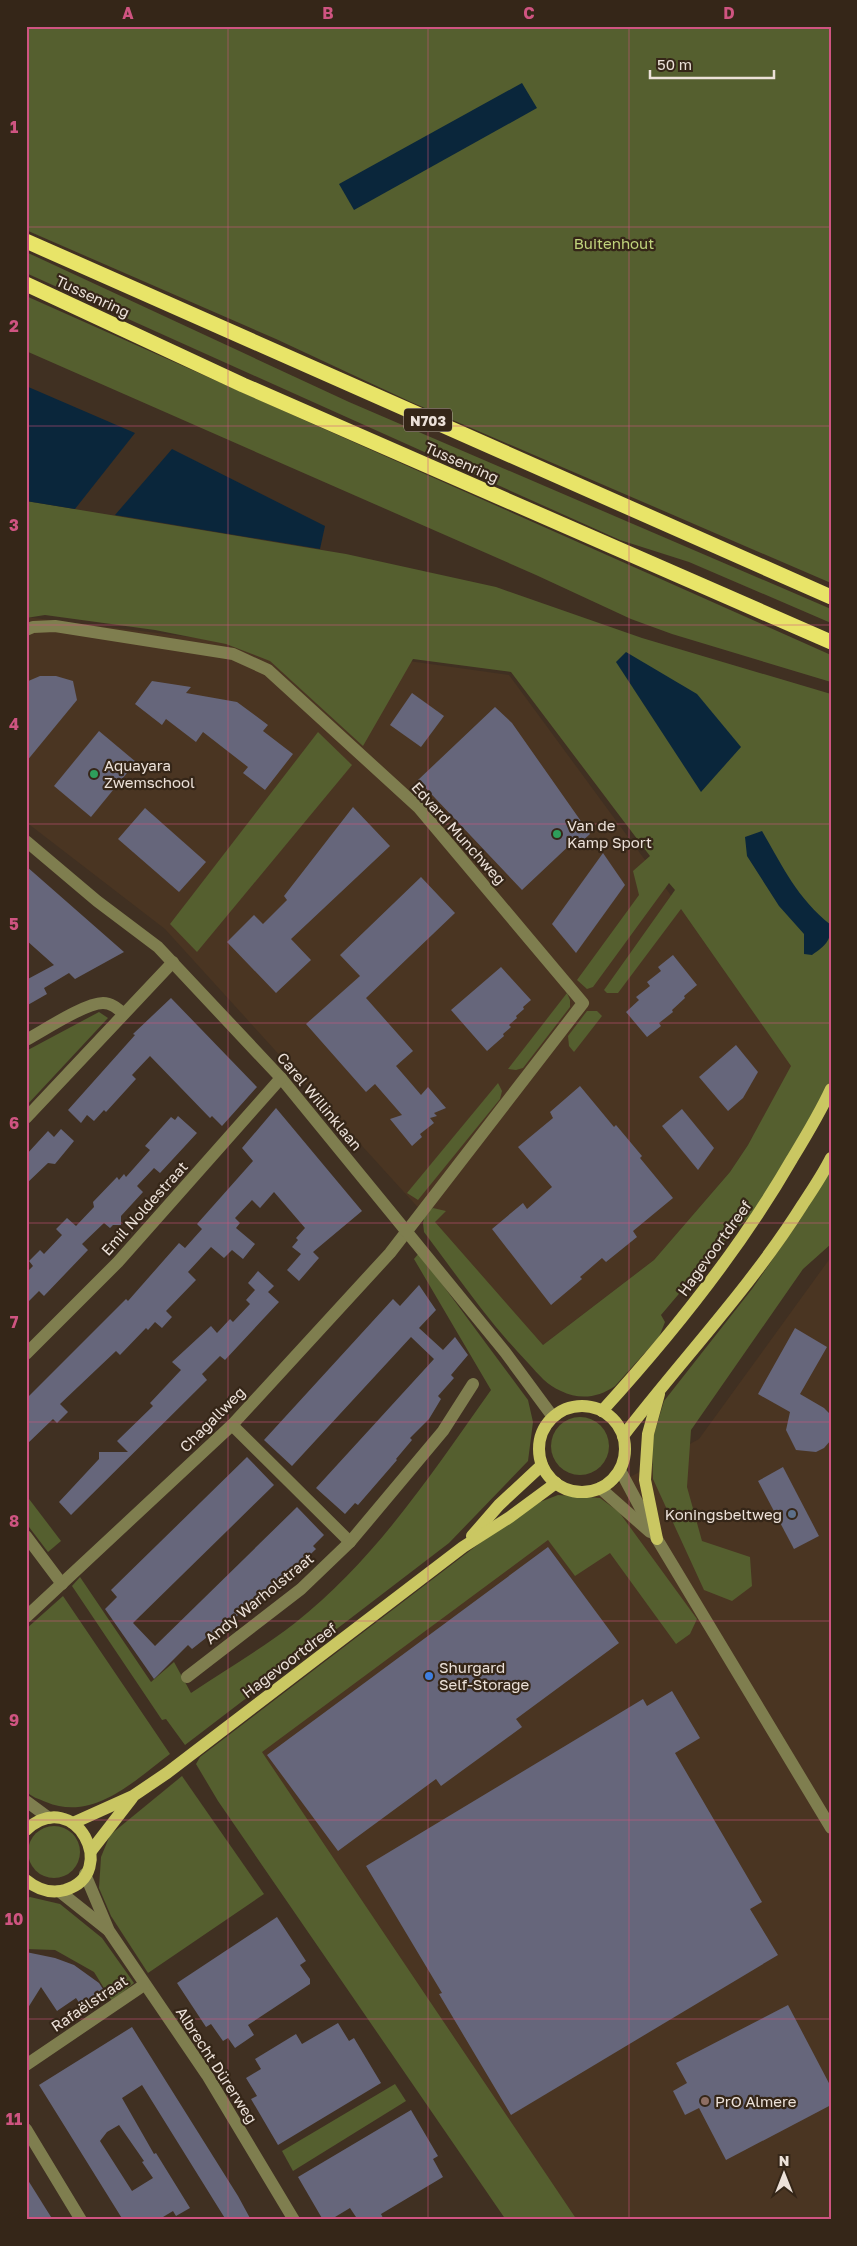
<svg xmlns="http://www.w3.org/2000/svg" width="857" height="2246" viewBox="0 0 857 2246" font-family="'Golos Text',sans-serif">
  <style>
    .built { fill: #4a3522 }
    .green { fill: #555f2f }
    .water { fill: #0a263b }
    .building { fill: #66667b; fill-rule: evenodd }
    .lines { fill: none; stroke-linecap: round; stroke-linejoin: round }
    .minor { stroke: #7f7e4f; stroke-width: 12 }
    .major { stroke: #cac762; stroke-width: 12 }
    .highway { stroke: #e8e468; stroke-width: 15 }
    .grid { fill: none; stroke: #cf5481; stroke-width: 1; stroke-opacity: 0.55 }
    .leisure-dot { fill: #2e9e5b; stroke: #352618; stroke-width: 2 }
    .service-dot { fill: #5c6f8a; stroke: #352618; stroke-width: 2 }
    .shop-dot { fill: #3f7fe0; stroke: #352618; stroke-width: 2 }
    .education-dot { fill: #8d6e63; stroke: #352618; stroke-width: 2 }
    .labels { text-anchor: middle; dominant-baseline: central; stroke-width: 4.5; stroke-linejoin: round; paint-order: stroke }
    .shield { fill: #352618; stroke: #b5a99f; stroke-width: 1 }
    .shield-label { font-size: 14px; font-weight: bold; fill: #ece1d9 }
    .park-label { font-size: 15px; fill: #c1d47c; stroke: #352618 }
    .street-label { font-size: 15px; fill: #ece1d9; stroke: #352618 }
    .poi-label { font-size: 15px; fill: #ece1d9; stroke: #352618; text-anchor: start }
    .neatline { fill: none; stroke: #cf5481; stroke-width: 2 }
    .grid-label { font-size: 16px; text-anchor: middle; font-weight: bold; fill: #cf5481 }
  </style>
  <rect width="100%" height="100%" fill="#403022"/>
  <g class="built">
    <path d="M26,617L248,644L330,650L509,675L681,909L792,1066L748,1145L730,1172L654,1260L543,1345L165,929L26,822Z"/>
    <path d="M831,1257V2220H577L252,1750L585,1502L699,1439Z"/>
  </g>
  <g class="green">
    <path d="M26,26H831V583L411,402L276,339L26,230Z"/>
    <path d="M26,252L349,402L831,609V623L689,562L620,540L26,273Z"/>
    <path d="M26,296L831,655V682L672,634L631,619L536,575L26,351Z"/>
    <path d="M26,501L346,554L496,587L642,638L831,694V1079L795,1147L753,1213L716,1250L661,1315L665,1322L659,1337L615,1386C598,1398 579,1400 561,1391C548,1386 538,1374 529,1364C490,1324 458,1277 424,1232L423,1223L425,1213L433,1208L446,1211L435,1222L543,1345L654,1260L730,1172L748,1145L791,1066L681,909L618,993H607L604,990L675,890L669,883L593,987L587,989L577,980L639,895L633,871L650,856L511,672L413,659L363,746L270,661L226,644L155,630L45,615L26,618Z"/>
    <path d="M318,732L352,765L197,952L170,924Z"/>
    <path d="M567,993L570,1000V1007L523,1068L516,1070L508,1069Z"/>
    <path d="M587,1011H597L602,1016L574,1052L569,1046L568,1036Z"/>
    <path d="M99,1012L108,1018L26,1106V1051Z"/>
    <path d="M498,1083L502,1091L500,1099L418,1200L407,1193Z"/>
    <path d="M831,1166V1244L803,1269L691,1430L687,1487L702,1541L750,1557L752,1586L732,1601L704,1590L653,1479L652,1441L664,1401L752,1289L800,1220Z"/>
    <path d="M419,1253L528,1400L533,1422L528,1461L449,1543L185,1745L166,1719L162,1720L72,1586L80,1577L151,1682L174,1662L191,1693C225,1670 263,1648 295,1623C376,1559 432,1473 491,1390L414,1259Z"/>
    <circle cx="580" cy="1446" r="29"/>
    <path d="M26,1495L61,1541L48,1552L26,1523Z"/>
    <path d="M558,1495L600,1498L619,1512L697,1619L690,1634L676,1644L610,1553L575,1576L548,1540L262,1752L577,2220H506L218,1801L196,1764L200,1757L480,1543L540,1502Z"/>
    <path d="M63,1596L170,1754C134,1781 93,1822 46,1802C39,1799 31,1797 26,1791V1629Z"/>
    <path d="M182,1776L264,1894L148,1973L111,1916L99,1888L101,1857L110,1835Z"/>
    <circle cx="54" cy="1852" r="26"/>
    <path d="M30,1897L60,1904L102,1938L134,1983L112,2001L94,1972L55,1950L26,1949V1899Z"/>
    <path d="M395,2084L406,2101L293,2171L282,2151Z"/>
  </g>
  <g class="water">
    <path d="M522,83L537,108L354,210L339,184Z"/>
    <path d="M26,386L135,433L75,509L26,501Z"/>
    <path d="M172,449L325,526L320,549L115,515Z"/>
    <path d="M626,652L697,694L741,747L701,792L616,662Z"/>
    <path d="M762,831C783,867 797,898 831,925C831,941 825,946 812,955L804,954V934L779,906L747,856L745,837Z"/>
  </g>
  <g class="building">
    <path d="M40,676H56L73,681L77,700L26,762V682Z"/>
    <path d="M152,681L191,687L186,693L237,702L268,725L263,731L293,754L265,790L243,773L248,767L203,732L196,742L166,719L162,725L135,704Z"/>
    <path d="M412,693L444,716L421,747L390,725Z"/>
    <path d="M495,707L512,723L590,834L578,845L574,841L522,890L418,780Z"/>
    <path d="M99,731L136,762L91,817L54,786Z"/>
    <path d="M353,807L390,846L291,939L311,960L276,993L227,942L254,915L263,924L287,900L284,896Z"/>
    <path d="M145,808L206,862L179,892L118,839Z"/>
    <path d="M603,853L625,885L576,953L552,924Z"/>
    <path d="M26,866L124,952L75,979L69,973L44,988L47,994L26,1006V980L54,965L26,940Z"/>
    <path d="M421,877L455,913L366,998L413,1051L396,1066L421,1095L428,1087L446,1108L434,1113L437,1116L430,1118L434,1123L420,1134L422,1137L412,1146L390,1119L402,1115L375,1084L366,1092L306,1024L360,976L340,955Z"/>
    <path d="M673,955L697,985L684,996L685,998L672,1010L673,1012L659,1023L661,1026L647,1037L626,1012L639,1000L636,997L650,986L647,982L661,971L658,967Z"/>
    <path d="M501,967L531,1000L523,1007L524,1009L516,1016L517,1018L509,1025L511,1027L503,1034L504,1036L487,1051L451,1010Z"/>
    <path d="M171,998L257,1087L222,1126L212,1116L210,1118L150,1056L132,1075L136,1079L106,1112L104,1110L94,1121L87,1115L81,1123L68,1110L135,1035L133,1034Z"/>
    <path d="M736,1045L758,1072L743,1098L728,1111L699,1077Z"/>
    <path d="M580,1086L614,1127L616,1125L642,1156L640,1158L673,1198L633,1231L637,1237L606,1262L602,1258L580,1277L582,1279L551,1305L492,1229L523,1203L527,1209L552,1187L518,1147L553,1118L550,1112Z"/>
    <path d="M276,1108L362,1211L313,1252L319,1258L299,1281L287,1270L301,1254L292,1247L298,1240L296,1238L305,1228L274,1192L260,1208L252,1200L235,1218L240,1223L236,1228L255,1244L243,1259L232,1250L224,1258L211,1247L188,1272L196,1280L166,1311L172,1317L162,1328L155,1322L148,1330L146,1328L120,1355L116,1351L60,1404L68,1412L57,1423L53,1419L26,1445V1399L126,1299L128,1301L179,1243L185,1248L202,1229L197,1224L253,1161L242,1148Z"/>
    <path d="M682,1109L714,1148L698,1170L662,1126Z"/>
    <path d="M178,1116L197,1133L160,1173L154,1168L137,1186L143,1192L121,1216V1225H113L110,1228L104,1223L82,1244L88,1250L44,1296L39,1291L26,1304V1273L33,1266L29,1261L40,1250L44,1254L62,1235L56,1229L67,1218L76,1226L94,1207L93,1202L117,1177L119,1180L124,1174L126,1177L150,1150L145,1146L171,1117L175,1120Z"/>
    <path d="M61,1129L74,1141L55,1164L48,1163L26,1184V1155L48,1131L54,1137Z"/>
    <path d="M258,1271L274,1286L268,1292L279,1302L225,1360L220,1356L202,1374L207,1380L71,1515L59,1502L99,1459V1452H128L117,1441L153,1406L150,1403L181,1370L172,1362L211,1326L217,1333L230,1319L233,1322L250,1304L246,1300L255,1290L248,1283Z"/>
    <path d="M419,1285L436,1310L419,1328L443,1350L455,1337L468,1355L451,1375L454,1378L438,1396L441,1399L429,1419L410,1438L412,1440L396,1459L397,1460L358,1505L355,1503L345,1514L316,1488L434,1359L411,1337L292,1466L264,1440L393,1299L400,1306Z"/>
    <path d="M795,1328L827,1347L800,1394L824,1408L831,1415V1440L824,1448L816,1452L796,1450L786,1430L790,1412L758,1394Z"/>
    <path d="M247,1457L274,1485L133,1623L155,1646L297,1507L324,1535L313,1546L316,1549L291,1573L285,1582L272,1589L261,1601L243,1610L233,1620L230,1618L212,1635L211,1634L192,1649L188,1645L154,1679L105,1609L117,1597L111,1590Z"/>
    <path d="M783,1467L819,1536L794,1549L758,1481Z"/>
    <path d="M548,1547L619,1643L516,1719L522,1727L441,1786L436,1779L338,1851L267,1755Z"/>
    <path d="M672,1691L700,1738L675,1753L762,1902L750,1909L778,1955L511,2115L439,1994L442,1993L366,1866L643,1699L647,1706Z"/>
    <path d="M277,1917L306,1961L300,1965L310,1979V1984L248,2025L254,2035L235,2048L228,2038L223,2041L211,2024L206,2027L177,1983Z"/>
    <path d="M26,1952L55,1958L74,1965L99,1983L109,1998L86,2013L76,1998L57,2011L41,1987L26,2011Z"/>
    <path d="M788,2005L831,2087V2105L726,2160L699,2108L685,2115L673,2091L687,2083L676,2063Z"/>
    <path d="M338,2023L349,2041L354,2038L381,2083L278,2145L251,2099L257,2096L246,2078L261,2069L255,2059L296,2034L302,2044Z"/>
    <path d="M132,2027L238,2196L251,2220H226L142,2085L122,2098L154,2154L156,2153L190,2208L176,2216L173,2211L158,2220H123L39,2085ZM119,2125L144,2161L142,2162L153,2178L132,2191L100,2141L107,2132Z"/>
    <path d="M411,2110L438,2156L433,2159L443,2177L381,2214L384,2220H358L350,2208L330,2220H323L298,2177Z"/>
    <path d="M26,2177L46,2209L53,2220H26Z"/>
  </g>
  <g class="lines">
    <g class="minor">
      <path d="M26,630L33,627L55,626L233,654L268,670L418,807L583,1003L390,1253L232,1425L26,1617"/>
      <path d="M26,841L97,901L158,947L281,1078L505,1352L553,1417"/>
      <path d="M26,1040C43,1031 85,1003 103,1003C111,1003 117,1008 123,1013"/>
      <path d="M26,1118L173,962"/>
      <path d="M26,1354L118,1262L281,1078"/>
      <path d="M232,1425L350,1542"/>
      <path d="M620,1470L657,1539L831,1828"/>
      <path d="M600,1488L650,1532"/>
      <path d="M26,1536L62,1584"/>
      <path d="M187,1677L301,1589L350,1542L443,1431L473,1384"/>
      <path d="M26,1801L49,1818"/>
      <path d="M85,1874L109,1931L207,2075L294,2220"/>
      <path d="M59,1891L108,1930"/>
      <path d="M26,2065L144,1985"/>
      <path d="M26,2129L81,2220"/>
    </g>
    <g class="major">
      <circle cx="582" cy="1449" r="43"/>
      <path d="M602,1411C673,1333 739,1251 792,1159C806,1136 820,1113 831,1089"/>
      <path d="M623,1436C683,1358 751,1287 803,1204C813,1189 823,1174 831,1158"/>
      <path d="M472,1536L499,1505L542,1465"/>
      <path d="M657,1539L645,1480L648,1434L659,1394"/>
      <path d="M73,1823L133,1796L167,1773L463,1547L510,1517L556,1483"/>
      <path d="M26,1830C75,1785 121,1873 65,1890C50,1894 38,1890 26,1880"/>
      <path d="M91,1851L132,1798"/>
    </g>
    <g class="highway">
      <path d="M26,241L831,597"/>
      <path d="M26,284L243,385L831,642"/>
    </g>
  </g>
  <path class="grid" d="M228,26V2220M428,26V2220M629,26V2220M26,227H831M26,426H831M26,625H831M26,824H831M26,1023H831M26,1223H831M26,1422H831M26,1621H831M26,1820H831M26,2019H831"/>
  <g class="leisure-dot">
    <circle cx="94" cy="774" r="5"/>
    <circle cx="557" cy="834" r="5"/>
  </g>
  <circle class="service-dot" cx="792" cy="1514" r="5"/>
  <circle class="shop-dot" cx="429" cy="1676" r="5"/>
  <circle class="education-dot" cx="705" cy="2101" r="5"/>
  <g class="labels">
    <rect class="shield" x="404" y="408.5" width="48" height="23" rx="4"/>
    <g class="shield-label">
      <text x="428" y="420">N703</text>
    </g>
    <g class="park-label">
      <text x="614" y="243">Buitenhout</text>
    </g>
    <g class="street-label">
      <text transform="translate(93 296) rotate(25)">Tussenring</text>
      <text transform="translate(462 462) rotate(24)">Tussenring</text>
      <text transform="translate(459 833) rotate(48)">Edvard Munchweg</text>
      <text transform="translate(320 1101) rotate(50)">Carel Willinklaan</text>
      <text transform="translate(144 1208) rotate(-48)">Emil Noldestraat</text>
      <text transform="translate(714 1248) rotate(-54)">Hagevoortdreef</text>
      <text transform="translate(212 1419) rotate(-45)">Chagallweg</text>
      <text transform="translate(259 1598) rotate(-39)">Andy Warholstraat</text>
      <text transform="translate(289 1660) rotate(-37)">Hagevoortdreef</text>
      <text transform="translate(89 2003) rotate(-34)">Rafaëlstraat</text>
      <text transform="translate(217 2065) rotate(57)">Albrecht Dürerweg</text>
    </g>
    <g class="poi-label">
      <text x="104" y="765">Aquayara<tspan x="104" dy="17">Zwemschool</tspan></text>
      <text x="567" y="825">Van de<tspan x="567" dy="17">Kamp Sport</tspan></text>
      <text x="782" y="1514" text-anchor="end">Koningsbeltweg</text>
      <text x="439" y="1667">Shurgard<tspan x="439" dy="17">Self-Storage</tspan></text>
      <text x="715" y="2101">PrO Almere</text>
    </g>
  </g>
  <rect width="857" height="2246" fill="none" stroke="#352618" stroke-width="55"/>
  <g transform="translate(784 2174)" stroke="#352618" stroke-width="4" paint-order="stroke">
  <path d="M0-4L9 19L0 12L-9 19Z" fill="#ece1d9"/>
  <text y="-8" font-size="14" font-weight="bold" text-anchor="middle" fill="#ece1d9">N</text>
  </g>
  <path d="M650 70v8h124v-8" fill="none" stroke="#ece1d9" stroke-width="2.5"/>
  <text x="657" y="70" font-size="15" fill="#ece1d9" stroke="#352618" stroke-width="4" paint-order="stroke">50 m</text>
  <rect x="28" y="28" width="802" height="2190" class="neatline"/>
  <g class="grid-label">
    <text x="128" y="19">A</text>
    <text x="328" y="19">B</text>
    <text x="529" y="19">C</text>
    <text x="729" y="19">D</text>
    <text x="14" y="133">1</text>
    <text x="14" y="332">2</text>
    <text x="14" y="531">3</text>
    <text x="14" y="730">4</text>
    <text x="14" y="930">5</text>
    <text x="14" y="1129">6</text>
    <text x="14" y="1328">7</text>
    <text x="14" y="1527">8</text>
    <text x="14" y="1726">9</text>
    <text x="14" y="1925">10</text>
    <text x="14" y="2125">11</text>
  </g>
</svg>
